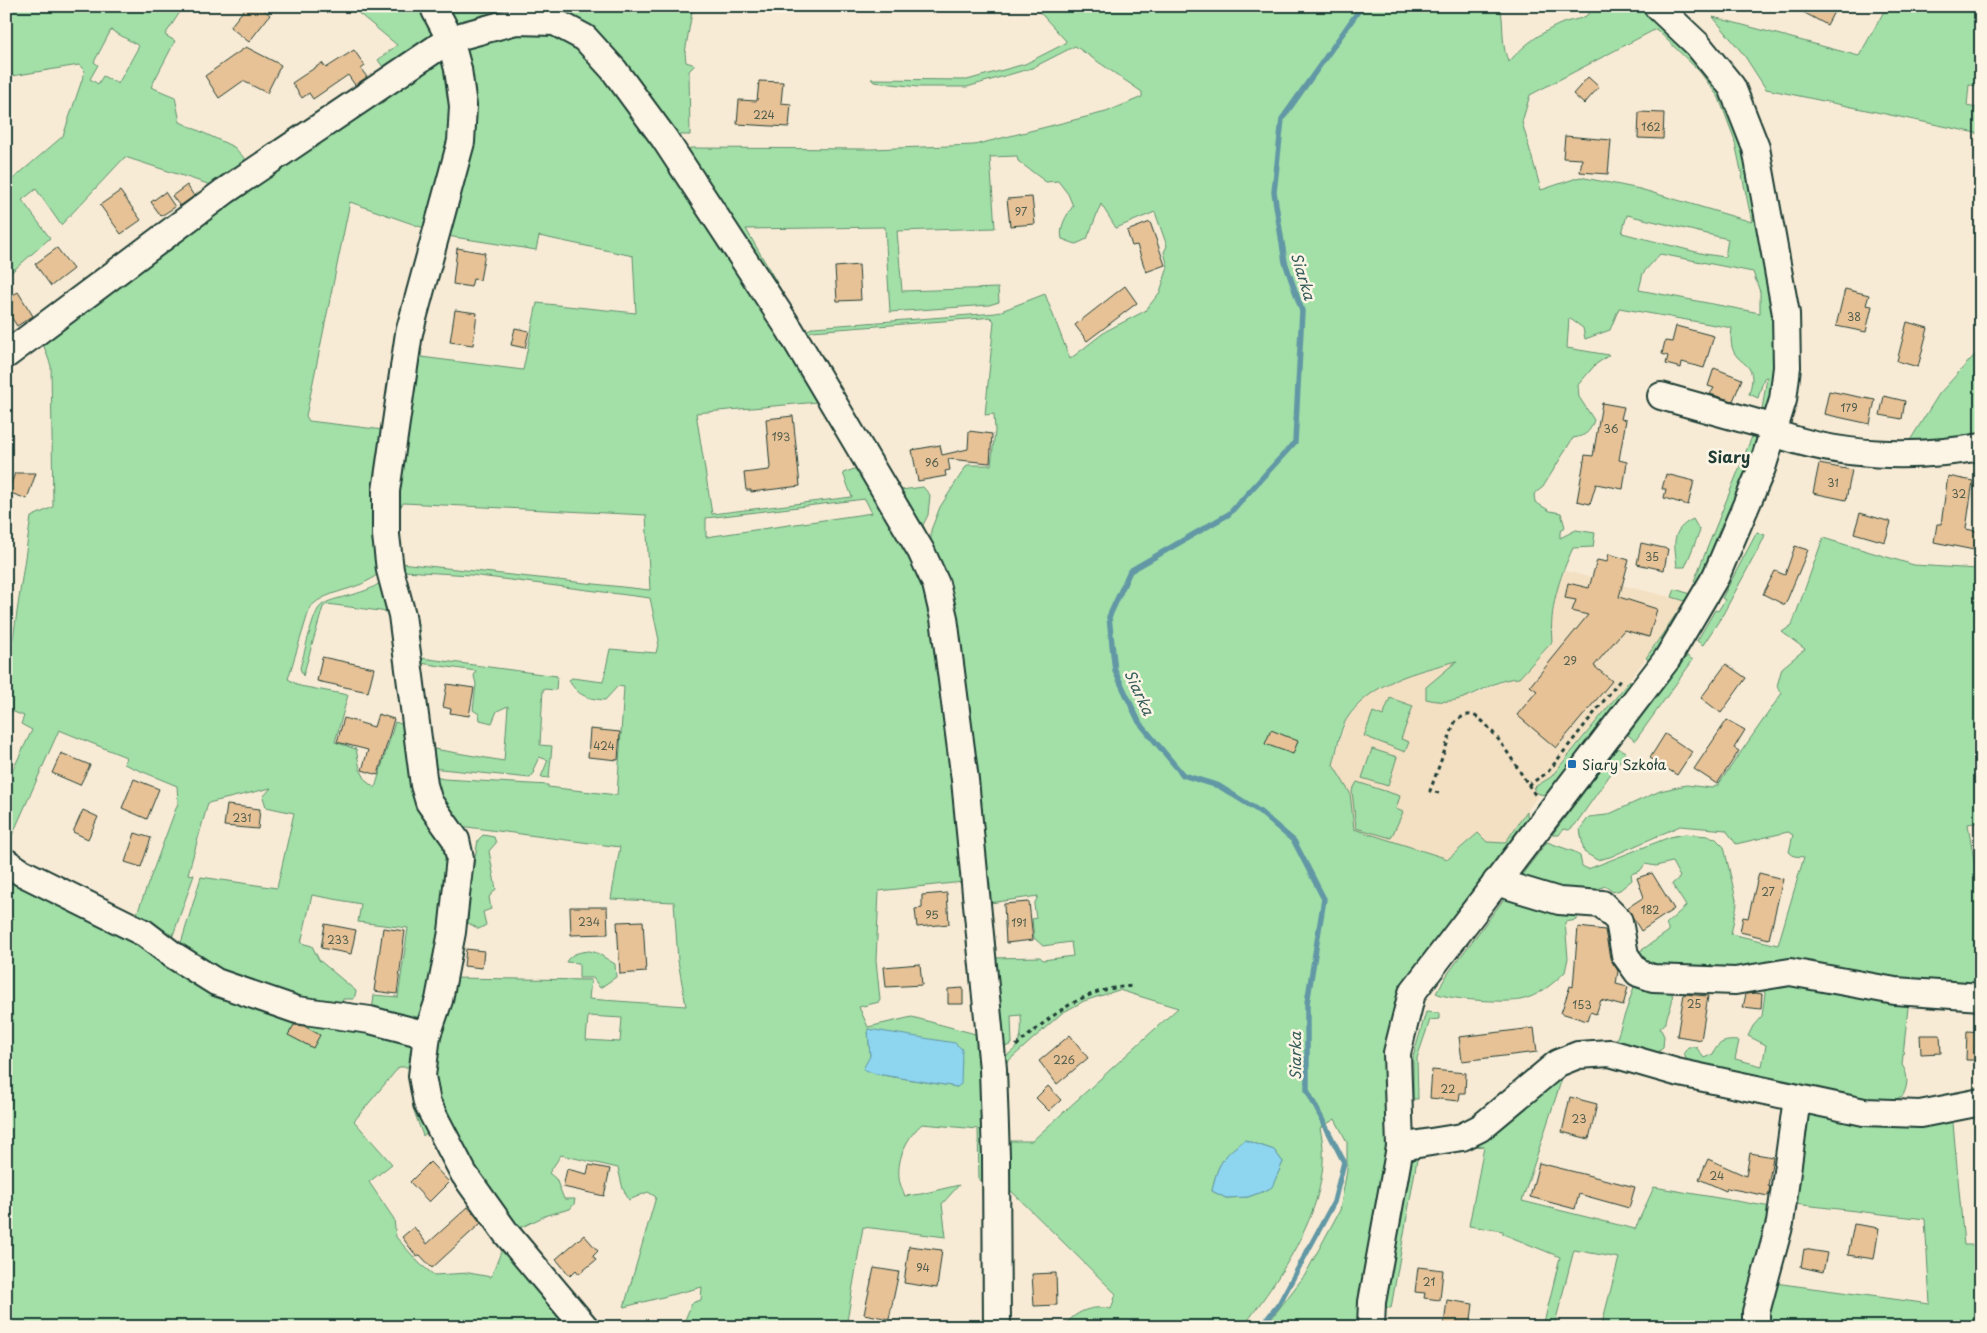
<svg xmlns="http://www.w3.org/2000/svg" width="1987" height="1333" viewBox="0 0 1987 1333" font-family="'Playpen Sans',sans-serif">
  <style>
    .built { fill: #f3dfc2 }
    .green { fill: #a2e0a7; stroke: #608e6e; fill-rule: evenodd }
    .water { fill: #8ed5f0; stroke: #6298a5 }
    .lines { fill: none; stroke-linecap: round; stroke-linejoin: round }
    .stream { stroke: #6298a5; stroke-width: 5.5 }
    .building { fill: #e7c297; stroke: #1f3d34 }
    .minor-casing { stroke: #1f3d34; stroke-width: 30 }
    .path { stroke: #1f3d34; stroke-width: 3; stroke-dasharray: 4 4; stroke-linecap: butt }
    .minor { stroke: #fcf5e5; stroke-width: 26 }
    .poi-dot { fill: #1f6fb2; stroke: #fcf5e5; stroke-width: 2 }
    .labels { text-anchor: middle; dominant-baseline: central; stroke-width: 5; stroke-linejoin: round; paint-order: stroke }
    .number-label { font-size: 11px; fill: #515e4d }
    .poi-label { font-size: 14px; fill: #1f3d34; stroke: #fcf5e5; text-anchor: start }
    .water-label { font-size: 15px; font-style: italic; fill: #355b5a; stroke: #fcf5e5 }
    .quarter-label { font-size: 16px; font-weight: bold; fill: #1f3d34; stroke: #fcf5e5 }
  </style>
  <rect width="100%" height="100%" fill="#f8ebd5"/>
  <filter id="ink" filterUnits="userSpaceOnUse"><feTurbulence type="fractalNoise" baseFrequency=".02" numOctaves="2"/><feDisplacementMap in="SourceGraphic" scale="10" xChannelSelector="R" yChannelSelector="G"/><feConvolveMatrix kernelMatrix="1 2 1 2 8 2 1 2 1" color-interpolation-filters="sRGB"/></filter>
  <g filter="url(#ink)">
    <path class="built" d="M1565,571L1686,601L1638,669L1550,777L1533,787L1539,794L1505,843L1487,842L1477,833L1448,859L1353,829L1350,793L1333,765L1346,721L1367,695L1401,677L1459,661L1426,687L1470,697L1509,679L1519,678L1552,643L1551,625L1556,590Z"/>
    <g class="green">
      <path d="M6,6H184L165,35L175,41L151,87L175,97L180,122L234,147L248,162L217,187L125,157L61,225L36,189L22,200L50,238L6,277V185L63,136L85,71L79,65L6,77ZM111,30L139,46L118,84L103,76L98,84L90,79L98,65L94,62Z"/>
      <path d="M350,6H411L429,13L437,36L347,93L383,67L378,60L397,45Z"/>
      <path d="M444,6H537L533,12L457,27Z"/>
      <path d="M557,6H693L685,53L686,62L695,65L689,71L690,135H674Z"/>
      <path d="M1034,6H1493L1501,10C1504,27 1501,48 1509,62C1523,45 1543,31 1563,23C1573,19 1585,20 1591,11L1583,6H1644L1660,18L1704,63L1730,101L1743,126L1778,335L1776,392L1770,417L1761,416L1767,377L1764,378L1758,398L1749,394C1750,390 1752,383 1752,378C1751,357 1726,365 1732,328L1619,308L1610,330L1585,339L1583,328L1569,318L1567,348L1609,355L1595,365L1578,385L1579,397L1594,420C1590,432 1586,436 1573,438L1543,487L1534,494L1535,502L1550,511L1561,513L1565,527L1560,532V538L1576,530L1595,533L1593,547L1573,548C1559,578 1549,609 1552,642L1519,678C1485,679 1468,710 1426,699V687L1457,661C1416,672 1371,681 1346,720C1339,732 1337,751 1333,765L1350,793L1354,829L1448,859L1478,833L1487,842L1505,843L1527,811L1528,829L1472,902L1409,992L1397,1017L1388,1073L1391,1159L1376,1234L1362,1285L1361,1327H1265L1305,1275L1340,1210L1347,1170V1142L1335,1119L1320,1128C1337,1198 1283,1273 1243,1327H1063C1076,1311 1091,1305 1111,1309L1116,1294L1002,1182L1001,1058C1022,1049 1022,1036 1021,1015L1011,1016L1012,1044L1003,1048L999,1044L992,958L1040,957L1043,960L1073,956L1071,942L1043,946L1034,938L1032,919L1036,918L1034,905L1038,896L990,903L996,949L990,950L974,806L982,804L972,731L953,623L939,568L931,547V530L940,507L967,465H991L995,431L994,414L985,415L994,321L990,317L982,318L812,331L809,334L808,339L901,490L923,487L930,495L928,515L923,525L925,529L920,537L863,436L804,341L805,331L814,327L996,313L1045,294L1070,359L1106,331L1145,311L1160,292L1168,267L1164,252L1167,246L1155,212L1116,228L1101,204L1087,239L1076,244L1062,239C1059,227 1066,216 1073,206L1068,194L1058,181L1046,182L1018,161L1017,156L990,157L995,228L897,231L902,291L998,288L999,302L989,305L890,312L885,227L746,229L799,321L788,318L686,160L690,148L871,149L974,145L1106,112L1142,97V92L1075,46L1032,68L967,87H918L874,82L871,79L967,80L1025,64L1064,44L1066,41ZM1656,29L1700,72L1719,98L1734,138L1752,222L1640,189L1580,177L1541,190L1522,122L1530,95ZM1627,215L1728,239L1725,257L1704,254L1622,233ZM1660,254L1753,272L1760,292V313L1639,290L1643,273ZM1119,990L1178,1008L1032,1141H1007L1005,1064L1062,1013L1084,1001ZM1245,1140L1274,1150L1283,1162L1272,1186L1267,1190L1248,1197L1226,1198L1212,1191C1217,1165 1223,1155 1245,1140Z"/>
      <path d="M1887,6H1981V86L1969,85L1967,106L1981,109V134L1766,89L1744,55L1713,17L1859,56Z"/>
      <path d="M541,30L592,55L783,330L818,402L696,413L712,514L852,497L843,473L860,467L931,594L963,882L879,891L876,960L880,1000L879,1002L859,1007L868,1027L912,1017L983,1036L989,1181L979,1180L978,1129L922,1124C908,1136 897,1157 899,1177C899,1183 903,1190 905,1196L921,1194L959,1185L942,1204L946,1237L863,1227L846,1327H682L692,1303L701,1300L702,1287L624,1307L656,1197L648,1192L629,1200L623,1189L618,1168L561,1155L549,1173L556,1179L564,1199H575L574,1204L570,1209L547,1215L522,1227H508L468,1169L427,1073L449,978L591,980L589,999L686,1006L678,961L674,902L611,899L620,847L452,825L426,775L444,779L548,785V787L617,795L624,687L618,686L605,700C589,699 577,696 569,680L572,678L603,682L610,649L656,653L659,640L650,598L471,575L403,571L414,619L419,625L421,658L557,676L556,690L543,689L540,745L552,746L549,778L541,777L548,760L539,757L533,770L535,772L530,778L431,768L428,748L504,761L508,706L497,711L492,723L480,720L479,714L473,710L476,684L474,676L476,671L420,663L393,551L412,349H422L421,357L523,370L537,303L636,313L633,256L539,236L536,250L447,236L463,48L468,42ZM865,499L872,513L706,537V518ZM403,503L646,515L650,590L400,563L397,513ZM588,1016L622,1018L620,1042L586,1040ZM868,1029L957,1087L876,1074L870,1056Z"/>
      <path d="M442,54L457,83L379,573C359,592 329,588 310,607L288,679L300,686L348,695L335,742L356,749L360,769L367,782L375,788L395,722L410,727L452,841L429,1023L372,1012L374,995L398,997L408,928L358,922L361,904L312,895L301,943L312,946L319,960L356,991L354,999H343L342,1006L283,1001L179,950L201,877L277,888L294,813L266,807L263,797L271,788L208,803L188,874L194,875L170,944L135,919L178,803L177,786L124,764L126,757L59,730L6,849V784L32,730L21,724L24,716L6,709V643L13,639L31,517L53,507L51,366L41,338ZM350,202L424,228L384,430L309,421L306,416Z"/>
      <path d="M1981,348V440L1907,445L1939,394Z"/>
      <path d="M1755,429L1764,433L1700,583L1694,581Z"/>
      <path d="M1693,519L1700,531L1685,567H1677C1675,545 1669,531 1693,519Z"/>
      <path d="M1757,532L1765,535L1761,544L1722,616L1703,645L1697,641L1715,610L1718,611L1725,600L1722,598Z"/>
      <path d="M1823,538L1914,565L1977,569L1978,566H1981V822L1968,824L1981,902V990L1646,974L1629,959L1669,931L1666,924L1686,906L1672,884L1680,877L1672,862L1656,866L1645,864L1640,871L1631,874L1632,880L1620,890L1613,892L1605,886L1575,899L1517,881L1547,842L1575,852L1580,856L1582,866L1588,869L1670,837L1685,834L1708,836L1715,838L1724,847L1737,904L1731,934L1778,945L1804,857L1794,856L1789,852L1793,835L1788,832L1736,844L1726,830L1680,826L1610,857L1597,860L1584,852L1580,829L1589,817L1607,815L1660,791L1686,785L1712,788L1718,785L1782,693L1777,686L1782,668L1805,649L1782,632L1792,625Z"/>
      <path d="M382,581L395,613L327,604L323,607L303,676L300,668C304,655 312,617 319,608C327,596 365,597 382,581Z"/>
      <path d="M1675,589L1690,594L1652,662L1646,658L1685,601L1672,597Z"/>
      <path d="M1687,656L1693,660L1635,741L1628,735Z"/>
      <path d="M1630,680V687L1547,795L1539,794L1533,788L1551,777Z"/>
      <path d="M1390,698L1413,706L1401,739L1409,742L1405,752L1364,736L1373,712L1383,716Z"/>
      <path d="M1617,748L1626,752L1575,825L1569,830L1563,829L1559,835H1552Z"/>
      <path d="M1372,749L1397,757L1388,786L1362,778Z"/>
      <path d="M1357,782L1400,796L1396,809L1403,812L1391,838L1356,828L1352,791Z"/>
      <path d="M483,835L494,837L496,843L489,851L496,889L489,897L491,909L483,912L486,925L479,929L468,923L469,894L478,840Z"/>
      <path d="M6,870L183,966L417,1040L430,1130L423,1136L413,1108L409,1067H399L354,1121L392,1164L369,1182L394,1219L396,1237L420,1264L434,1275L469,1273L491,1277L507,1237L581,1327H6Z"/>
      <path d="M1507,895L1578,908L1577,920L1565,922L1568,958L1565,972C1553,984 1537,997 1520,1000C1505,1003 1449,1000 1436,993L1449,972Z"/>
      <path d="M590,951L597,953L615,964L616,977L600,988L593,978H579V963L566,962C571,953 580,952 590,951Z"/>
      <path d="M1637,978L1670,987C1677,1003 1667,1009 1666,1023L1660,1028L1664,1036L1663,1048L1654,1055L1615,1044Z"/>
      <path d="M1761,981L1909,998L1902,1065C1909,1075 1908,1087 1902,1097H1899L1898,1102L1906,1108L1687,1062L1684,1053L1688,1047H1696L1704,1058L1713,1054C1718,1041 1726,1040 1739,1041L1735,1059L1762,1066L1766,1045L1748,1036L1753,1026L1762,1016L1765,993L1761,988Z"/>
      <path d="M1426,1012L1439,1013V1019L1430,1020L1417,1058L1418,1099H1413V1057Z"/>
      <path d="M1567,1063L1522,1201L1635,1229L1654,1187L1777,1208L1751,1327H1601L1619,1258L1574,1250L1554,1327H1543L1560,1257L1503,1234V1231L1469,1226L1484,1147L1466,1145Z"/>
      <path d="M1801,1106L1952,1112L1964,1245H1981V1320L1967,1324L1968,1327H1764L1775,1283L1930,1304L1925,1219L1786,1203Z"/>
      <path d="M1413,1154H1418L1391,1308L1385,1307Z"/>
    </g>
    <g class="water">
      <path d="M868,1029L955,1043L962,1049L961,1084L957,1087L876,1074L863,1069L870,1056Z"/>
      <path d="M1245,1140L1274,1150L1283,1162L1272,1187L1267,1190L1248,1197L1226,1198L1212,1191C1217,1165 1223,1155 1245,1140Z"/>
    </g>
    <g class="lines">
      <path class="stream" d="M1261,1327L1279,1304L1334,1202L1344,1162L1307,1090V1003L1324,899L1294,841L1259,811L1219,786L1183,775L1139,722L1115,671L1109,617L1130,571L1229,514L1295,442L1302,311L1285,262L1274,192L1282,119L1362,6"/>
    </g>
    <g class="building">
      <path d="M247,6H260L270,15L249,42L230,27Z"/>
      <path d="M1792,6H1837L1827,25Z"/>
      <path d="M246,47L281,65L267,93L243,81L219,98L205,76Z"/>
      <path d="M354,50L365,66L361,69L367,77L355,85L348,75L313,99L309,93L302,98L292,83L322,63L326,68Z"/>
      <path d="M1588,77L1599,87L1584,104L1573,94Z"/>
      <path d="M759,81L783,82L781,103L791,104L789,127L737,124L739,100L757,101Z"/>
      <path d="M1639,112L1664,113L1663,139L1638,138Z"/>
      <path d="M1565,136L1611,140L1608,174L1580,172L1582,159L1563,158Z"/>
      <path d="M187,185L194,196L180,206L172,196Z"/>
      <path d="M120,191L141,220L121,234L100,205Z"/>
      <path d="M165,192L175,207L161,216L151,202Z"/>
      <path d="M1032,197L1035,224L1010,226L1007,199Z"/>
      <path d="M1150,222L1165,265L1146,272L1137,245L1132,246L1127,231Z"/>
      <path d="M57,248L73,269L51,286L35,264Z"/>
      <path d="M457,248L485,253L480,280L473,279L471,287L453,284Z"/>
      <path d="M859,265L861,300L837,301L835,267Z"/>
      <path d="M1125,286L1137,303L1087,341L1075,325Z"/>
      <path d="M1845,289L1869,295L1866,305L1872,306L1866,332L1836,326Z"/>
      <path d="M18,292L33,316L17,326L6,309V299Z"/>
      <path d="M455,310L477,313L473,345L450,342Z"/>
      <path d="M1907,322L1928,328L1918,367L1897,361Z"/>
      <path d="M1676,326L1714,336L1704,368L1682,362L1681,368L1666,364L1668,356L1662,354L1665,341L1672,342Z"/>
      <path d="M515,328L529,331L525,348L511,345Z"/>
      <path d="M1714,368L1742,379L1733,401L1710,394L1714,388L1708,386Z"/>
      <path d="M1829,391L1875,400L1870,424L1824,414Z"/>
      <path d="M1884,396L1905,401L1902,419L1880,415Z"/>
      <path d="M1602,403L1624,407L1621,419L1626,420L1619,460L1627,462L1623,489L1596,484L1590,504L1577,501L1585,455L1593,456Z"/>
      <path d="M793,416L800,486L751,492V490H746L744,473L769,470L770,467L766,419Z"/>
      <path d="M969,431L992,434L990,463L948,459L950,470L945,471L946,476L918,481L912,450L940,445L942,455L968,449Z"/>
      <path d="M1819,464L1852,470L1846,500L1813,493Z"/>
      <path d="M15,473H36L27,499L8,492Z"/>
      <path d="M1666,474L1694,481L1688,505L1664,498L1666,489H1662Z"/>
      <path d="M1948,476L1973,481L1966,529L1981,532L1979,551L1934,542L1937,524H1941Z"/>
      <path d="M1860,513L1891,522L1885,542L1854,533Z"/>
      <path d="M1641,543L1668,549L1664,570L1637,564Z"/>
      <path d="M1795,546L1808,550L1785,605L1763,594L1775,571L1785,575Z"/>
      <path d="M1609,554L1629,560L1619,597L1657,609L1649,637L1624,630L1594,666L1612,681L1556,748L1517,715L1537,691L1530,686L1588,615L1572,611L1576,600L1565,598L1568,583L1589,588L1597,560L1607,562Z"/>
      <path d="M322,657L374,668L368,692L317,681Z"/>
      <path d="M1726,664L1746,678L1721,713L1701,698Z"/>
      <path d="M447,684L474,688L469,716L450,713L451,709L443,707Z"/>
      <path d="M378,714L394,719L378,775L362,770L368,750L337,742L344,718L374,727Z"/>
      <path d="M1727,720L1745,730L1734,748L1739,751L1717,784L1694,769Z"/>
      <path d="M590,729L620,732L618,760L588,757Z"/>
      <path d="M1271,730L1298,741L1293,754L1265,744Z"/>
      <path d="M1665,734L1692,752L1677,775L1650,758Z"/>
      <path d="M61,753L90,765L80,785L52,773Z"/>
      <path d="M134,779L159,789L147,819L122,808Z"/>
      <path d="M227,805L260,809L258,829L224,826Z"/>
      <path d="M83,810L98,817L88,839L73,832Z"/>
      <path d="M135,833L151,838L141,867L125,862Z"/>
      <path d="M1652,873L1674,909L1641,931L1627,908L1644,897L1637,878Z"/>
      <path d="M1759,873L1783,879L1769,939L1740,932L1743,917L1748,918Z"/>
      <path d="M947,893L949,924L917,927L915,909L922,908V895Z"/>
      <path d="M1029,902L1033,940L1006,943L1004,904Z"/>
      <path d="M570,907H607L608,934L571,935Z"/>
      <path d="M643,921L646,972L620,974L617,922Z"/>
      <path d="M325,924L356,930L351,954L321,948Z"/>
      <path d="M1578,927L1605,930L1610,958L1618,971L1616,984L1628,987L1623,1006L1601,1000L1596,1014L1590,1012L1587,1021L1561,1013L1570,986L1573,987Z"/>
      <path d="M383,928L405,931L397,994L374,991Z"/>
      <path d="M466,949L484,951L482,968L464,966Z"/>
      <path d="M920,964L922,985L886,987L884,967Z"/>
      <path d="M963,988V1004H948V989Z"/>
      <path d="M1755,993L1762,994L1761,1009L1743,1007L1746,994Z"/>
      <path d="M1684,994L1708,996L1701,1040L1677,1036Z"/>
      <path d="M294,1025L304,1026L320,1035L313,1048L288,1035Z"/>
      <path d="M1534,1028L1537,1052L1462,1061L1459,1037Z"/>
      <path d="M1967,1031L1981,1032V1060H1966Z"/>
      <path d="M1070,1035L1088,1058L1057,1084L1039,1061Z"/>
      <path d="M1920,1035H1940L1941,1053L1921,1054Z"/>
      <path d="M1432,1070L1466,1073L1465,1093H1460L1459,1101L1430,1098Z"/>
      <path d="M1048,1086L1061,1100L1049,1111L1036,1098Z"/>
      <path d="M1570,1097L1597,1104L1589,1139L1562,1132Z"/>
      <path d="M1750,1153L1773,1157L1768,1186L1770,1187L1768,1196L1727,1188L1726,1191L1699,1179L1708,1159L1746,1176Z"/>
      <path d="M430,1162L449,1182L429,1202L410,1182Z"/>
      <path d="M1539,1163L1635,1187L1629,1208L1579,1194L1575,1209L1530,1197Z"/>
      <path d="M589,1165L610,1169L604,1196L563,1187L567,1169L587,1174Z"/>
      <path d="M468,1207L481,1223L432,1268L420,1255L417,1257L402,1237L414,1227L427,1244Z"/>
      <path d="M1854,1224L1879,1228L1874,1259L1848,1255Z"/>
      <path d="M584,1235L598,1251L593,1256L596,1260L579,1274L576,1270L570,1276L556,1259Z"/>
      <path d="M909,1246L942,1250L937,1288L904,1283Z"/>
      <path d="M1804,1249L1827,1253L1823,1272L1801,1267Z"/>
      <path d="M1418,1267L1443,1270L1440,1300L1424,1298L1425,1293L1415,1292Z"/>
      <path d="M874,1268L899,1272L889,1319L864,1314Z"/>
      <path d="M1056,1273L1057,1305L1034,1306L1032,1274Z"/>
      <path d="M1447,1300L1473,1304L1470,1327L1444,1325Z"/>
    </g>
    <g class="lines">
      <defs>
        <g id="minor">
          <path d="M436,6L435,10L450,39L458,69L463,106L461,142L409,333L386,491V535L390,570L402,615L424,785L429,802L456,840L460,858L452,932L439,1000L427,1035L422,1076L427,1103L464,1174L506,1233L585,1327"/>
          <path d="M6,355L225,191L450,39L516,21L555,22L585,38L614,70L664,138L790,330L921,551L936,584L944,618L965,780L993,1069L996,1157L997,1327"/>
          <path d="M1661,396L1775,428"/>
          <path d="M1774,433C1839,457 1913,459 1981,447"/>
          <path d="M6,862L21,872L144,933L173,955L216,982L297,1010L370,1020L427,1035"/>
          <path d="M1496,882L1559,901L1602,904L1619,921L1625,955L1638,973L1653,978L1735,981L1790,972L1895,991L1981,997"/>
          <path d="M1400,1147L1462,1137L1480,1128L1558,1063L1578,1055L1610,1053L1676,1072L1864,1112L1920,1114L1981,1102"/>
          <path d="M1371,1327L1372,1302L1400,1147L1397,1053L1412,993L1667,659L1716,576L1762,468L1783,400L1787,367L1786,314L1756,148L1732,87L1697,44L1657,6"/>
          <path d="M1756,1327V1312L1780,1223L1797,1098"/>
        </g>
      </defs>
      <use href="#minor" class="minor-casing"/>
      <g class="path">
        <path d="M1528,785L1547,773L1621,679"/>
        <path d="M1439,793L1430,791L1455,722C1460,718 1465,714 1472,715C1491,719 1523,779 1536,796"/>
        <path d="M1016,1046C1054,1014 1082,988 1134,986"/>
      </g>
      <use href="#minor" class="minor"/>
    </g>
  </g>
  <rect class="poi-dot" x="1567" y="759" width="10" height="10" rx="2.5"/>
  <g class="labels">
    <g class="number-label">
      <text x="764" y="114">224</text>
      <text x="1651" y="126">162</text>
      <text x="1021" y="211">97</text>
      <text x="1854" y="316">38</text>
      <text x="1849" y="407">179</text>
      <text x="1611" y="428">36</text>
      <text x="781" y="436">193</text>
      <text x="932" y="462">96</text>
      <text x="1833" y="482">31</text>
      <text x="1959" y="493">32</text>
      <text x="1652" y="556">35</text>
      <text x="1570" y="660">29</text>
      <text x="604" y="745">424</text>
      <text x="242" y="817">231</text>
      <text x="1768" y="891">27</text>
      <text x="1650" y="909">182</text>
      <text x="932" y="914">95</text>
      <text x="589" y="921">234</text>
      <text x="1019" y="922">191</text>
      <text x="338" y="939">233</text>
      <text x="1694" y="1003">25</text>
      <text x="1582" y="1004">153</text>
      <text x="1064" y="1059">226</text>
      <text x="1448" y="1088">22</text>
      <text x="1579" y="1118">23</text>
      <text x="1717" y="1175">24</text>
      <text x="923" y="1267">94</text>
      <text x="1429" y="1281">21</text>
    </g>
    <g class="poi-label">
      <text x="1582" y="764">Siary Szkoła</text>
    </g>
    <g class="water-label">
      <text transform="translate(1304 276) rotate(73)">Siarka</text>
      <text transform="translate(1140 692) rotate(65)">Siarka</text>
      <text transform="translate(1294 1056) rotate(-90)">Siarka</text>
    </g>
    <g class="quarter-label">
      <text x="1729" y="456">Siary</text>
    </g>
  </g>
  <rect width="1987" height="1333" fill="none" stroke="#fcf5e5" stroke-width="25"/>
  <rect x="12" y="12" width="1962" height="1308" fill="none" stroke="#1f3d34" stroke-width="2" filter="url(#ink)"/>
</svg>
